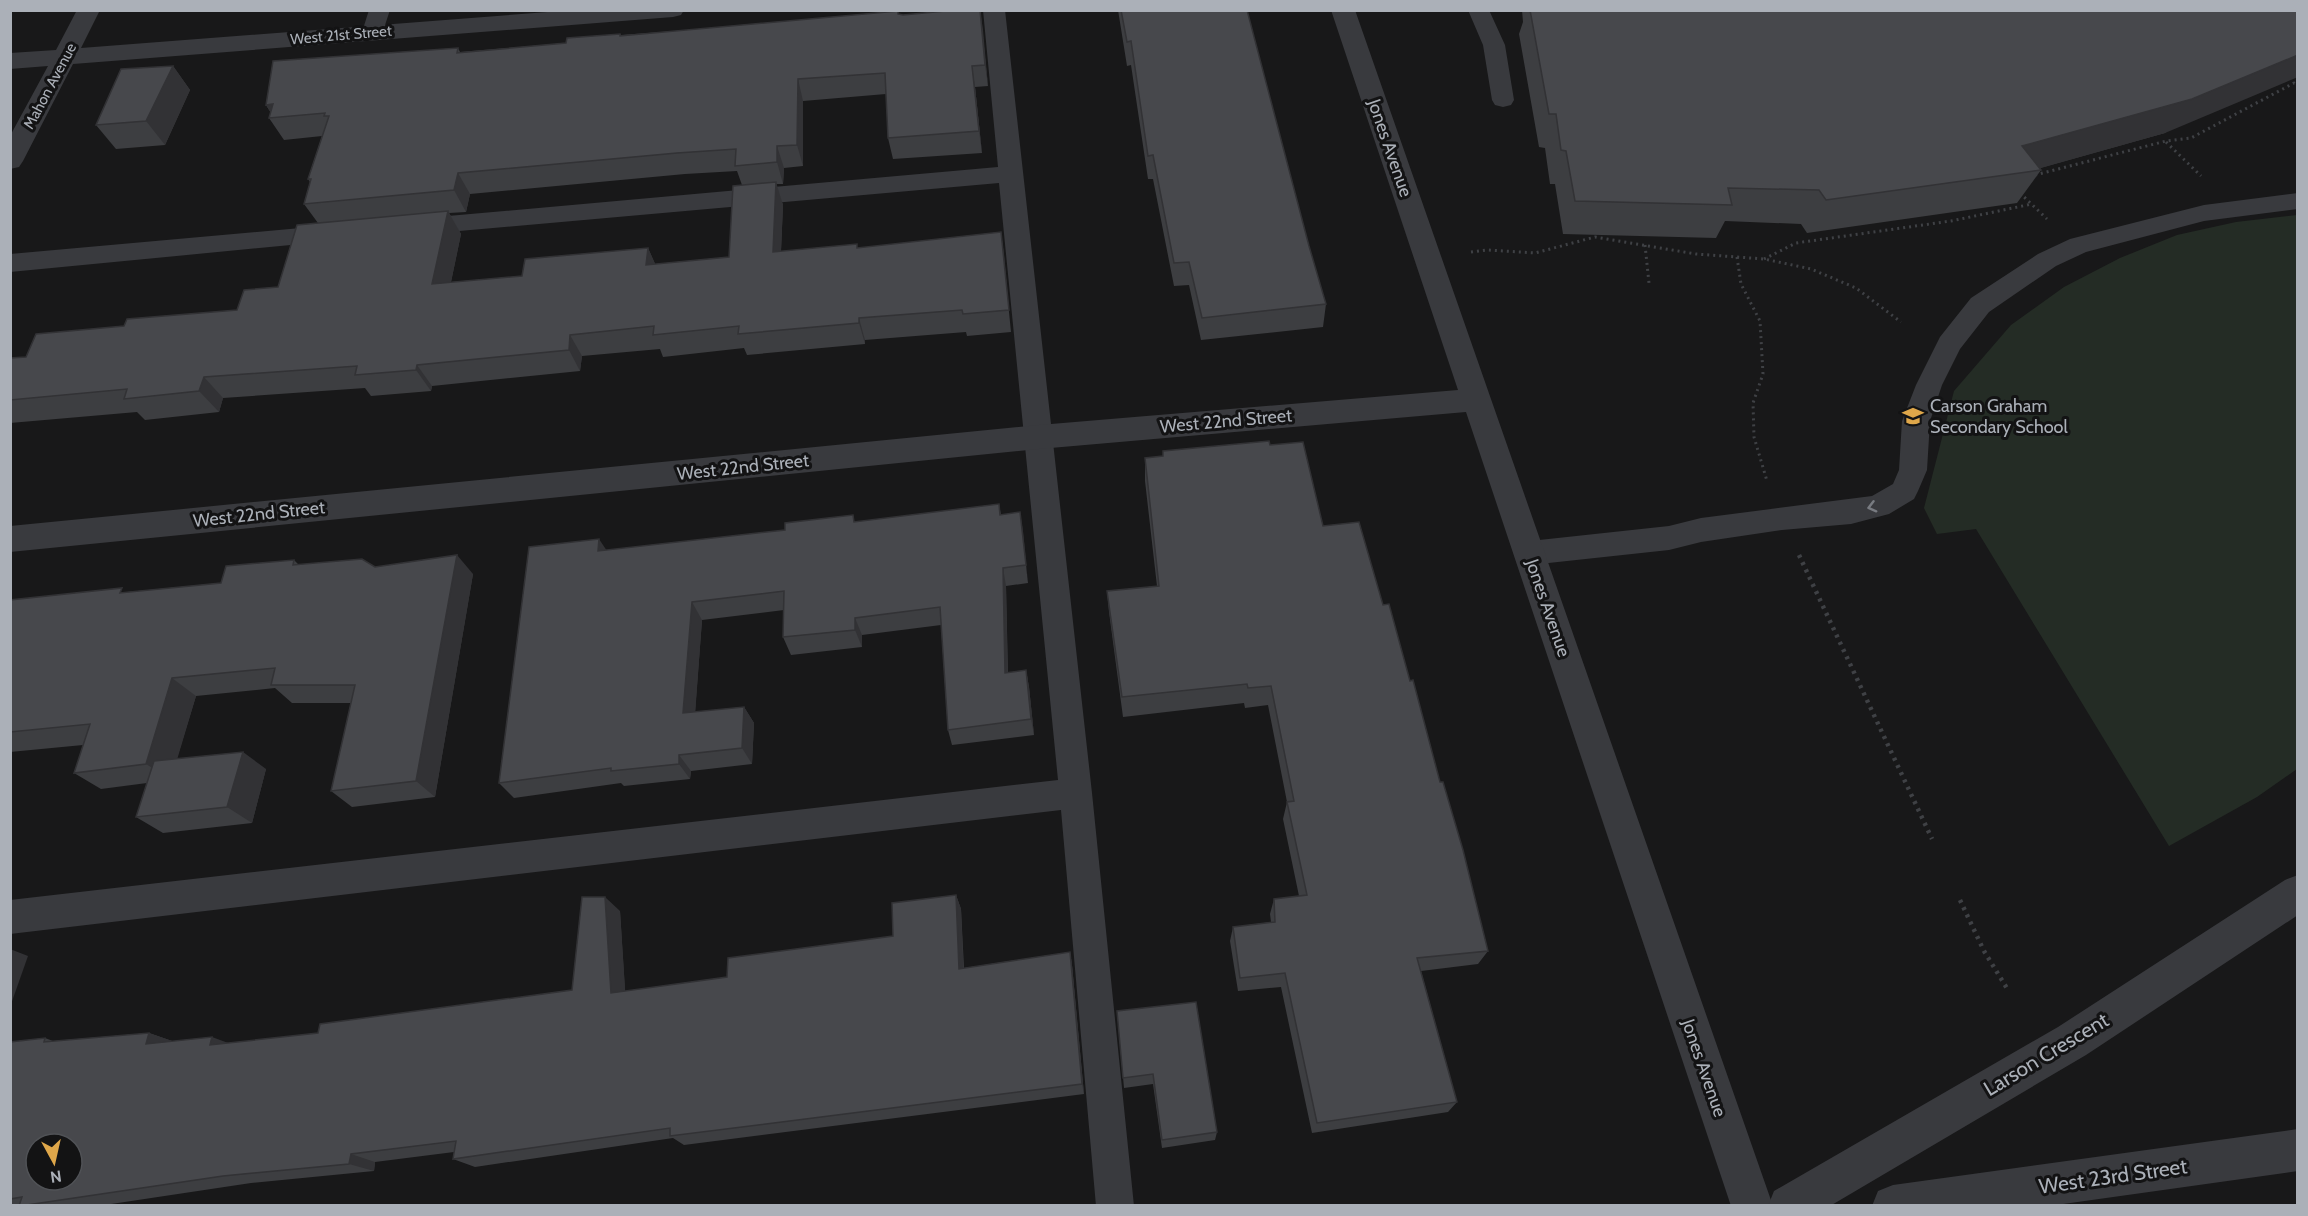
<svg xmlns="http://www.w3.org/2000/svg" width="2308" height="1216" viewBox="0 0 2308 1216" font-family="Cabin,sans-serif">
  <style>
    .green { fill: #242c25 }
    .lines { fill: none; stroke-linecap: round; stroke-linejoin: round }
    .path-far1 { stroke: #3f4145; stroke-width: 3; stroke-dasharray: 2 4; stroke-linecap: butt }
    .path { stroke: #3f4145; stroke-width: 4.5; stroke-dasharray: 3 5; stroke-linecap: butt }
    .service { fill: #393a3e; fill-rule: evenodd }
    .minor { fill: #393a3e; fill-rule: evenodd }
    .tertiary { fill: #393a3e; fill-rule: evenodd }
    .wall { fill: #3d3e41; fill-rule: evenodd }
    .shaded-wall { fill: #323235 }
    .building { fill: #47484c; stroke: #323235; stroke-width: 1.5; fill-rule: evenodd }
    .oneway { stroke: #787b81 }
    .labels { text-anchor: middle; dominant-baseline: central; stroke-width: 6; stroke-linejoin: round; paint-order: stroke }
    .far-street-label { font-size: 15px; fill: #abb0b8; stroke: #131314 }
    .street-label { font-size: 18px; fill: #abb0b8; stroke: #131314 }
    .poi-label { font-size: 18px; fill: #abb0b8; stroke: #131314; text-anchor: start }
    .near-street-label { font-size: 21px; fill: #abb0b8; stroke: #131314 }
  </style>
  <rect width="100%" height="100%" fill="#181819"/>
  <path class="green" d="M2297,215V769L2257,797L2169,846L1976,529L1937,534L1924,508L1954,391L2011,325L2064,287L2120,258L2177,235L2236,222Z"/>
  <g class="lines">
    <g class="path-far1">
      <path d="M2166,142L2201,176"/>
      <path d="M2035,175L2166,141L2191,138L2294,83L2298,86"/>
      <path d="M2020,193L2047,219"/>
      <path d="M1645,245L1649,283"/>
      <path d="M1471,252L1487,250L1535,253L1595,237L1696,254L1764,259L1811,269L1856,288L1901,322"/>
      <path d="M1737,257L1741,284L1760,321L1763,374L1753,403L1754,437L1767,481"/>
      <path d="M1764,259L1796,243L1951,221L2032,204"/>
    </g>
    <g class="path">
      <path d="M1799,555L1932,839"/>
      <path d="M1960,900L1984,951L2008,990"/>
    </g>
    <g class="service">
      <path d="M369,10H390L381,37L373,39L365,37L362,32Z"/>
      <path d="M983,10H1005L1092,793L1134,1206H1096L1061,810L10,934V900L1058,780L999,183L414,235L405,233L402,227L405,221L414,219L998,167Z"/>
      <path d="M1468,10H1489L1505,45L1514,100L1511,105L1503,107L1495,105L1492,100L1483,45Z"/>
      <path d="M2298,193V209L2204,221L2086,252L2056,266L1989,312L1960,349L1942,385L1930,421L1927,470L1918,491L1914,499L1889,514L1851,524L1782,530L1701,542L1669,550L1530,565L1520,562L1515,553L1520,544L1530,541L1669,526L1701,518L1872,496L1893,484L1899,470L1902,421L1916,385L1940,337L1971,298L2038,254L2070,239L2204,205Z"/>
      <path d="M334,225L343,228L346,234L343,240L10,272V254Z"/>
    </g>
    <g class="minor">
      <path d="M77,10H100L81,48L574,10H684L681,15L673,17L73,64L23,161L19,167L10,169V136L48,66L10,69V53L56,50Z"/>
      <path d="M1331,10H1355L1773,1206H1731L1466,412L1039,449L10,552V526L1039,425L1458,390Z"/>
    </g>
    <g class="tertiary">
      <path d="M2298,875V915L2086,1055L1830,1206H1768L1774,1191L2058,1027L2285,880Z"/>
      <path d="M2298,1129V1171L2049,1206H1872L1878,1191L1893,1185Z"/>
    </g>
  </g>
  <g class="wall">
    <path d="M980,10L988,86L975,87L982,153L893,159L888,138L886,94L803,101V166L784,168L783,184H776L783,205L781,251L858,248L1001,232L1011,332L967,336L966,332L865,340V344L747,355L744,348L663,357L660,349L582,356L580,371L432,386L431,391L371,396L365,388L223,398L219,412L145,420L137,412L10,423V358L26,357L124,326L237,310L278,287L318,223L304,204L310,182L308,179L322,136L284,140L269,118L271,113L266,105L458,48L460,52L566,43L620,34L621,35L898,14L903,15ZM737,171L742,185L729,257L655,264L648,248L522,276L451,282L461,234L449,213L466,212L470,194L685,174Z"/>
    <path d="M1118,10H1247L1309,246L1326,304L1323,327L1201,340L1189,285L1174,286L1153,179H1148L1131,65L1127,66Z"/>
    <path d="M1522,10H2298L2165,133L2040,168L2041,170L2017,203L1807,233L1801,224L1725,221L1716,238L1563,234L1555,184H1550L1545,148L1539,147L1519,34L1523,22Z"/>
    <path d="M173,66L190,90L165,145L116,149L96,125Z"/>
    <path d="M1270,445L1323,526L1383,605L1410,681L1488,951L1478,964L1421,971L1457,1102L1448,1112L1312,1133L1281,987L1238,991L1230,941L1233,927L1271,922L1270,914L1274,899L1299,896L1283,819L1287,802L1268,705L1245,708L1244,703L1123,717L1109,612L1107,591L1157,586L1145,481V458Z"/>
    <path d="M999,504L1001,515L1020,512L1028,583L1006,586L1008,673L1026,670L1029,687L1034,735L952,745L948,730L941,625L862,635V647L791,655L783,637L784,610L702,620L695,712L744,707L754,723L752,764L691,771L690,779L624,786L621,783L514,798L499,783L607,550L856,522Z"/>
    <path d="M294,560L299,565L375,567L473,574L435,797L352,807L331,791L351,703H292L275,688L196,696L177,758L266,769L252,823L163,833L136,817L147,783L101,789L74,773L83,745L10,752V600L127,592L221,583Z"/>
    <path d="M956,895L961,909L964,968L1070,952L1072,965L1084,1094L684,1145L673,1138L475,1167L453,1159L454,1152L375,1162L374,1171L251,1183L98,1206H10V1042L45,1038L53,1041L149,1033L172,1041L229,1043L318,1033L572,990L620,911L625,991L727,977L893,936Z"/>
    <path d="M1117,1011L1217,1132L1215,1140L1162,1148L1153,1084L1124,1088Z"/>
  </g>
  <g class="shaded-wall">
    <path d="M980,10L983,30L988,86L985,65Z"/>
    <path d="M2298,55V77L2165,133L2027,172L2022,146Z"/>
    <path d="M173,66L190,90L165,145L146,121Z"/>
    <path d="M972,66L975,87L982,153L979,131Z"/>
    <path d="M798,79L803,101V166L797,145Z"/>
    <path d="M273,104L274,118L266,105Z"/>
    <path d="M777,146L784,168L783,184L777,162Z"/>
    <path d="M458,173L470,194L466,212L454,190Z"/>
    <path d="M776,182L783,205L780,274L773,252Z"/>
    <path d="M448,211L461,234L446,306L432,284Z"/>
    <path d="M1001,232L1004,255L1011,332L1009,310Z"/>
    <path d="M648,248L658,270L646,265Z"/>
    <path d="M859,318L865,340V344L859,323Z"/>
    <path d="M570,335L582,356L580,371L569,350Z"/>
    <path d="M417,365L432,386L431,391L416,370Z"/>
    <path d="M204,377L223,398L219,412L199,391Z"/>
    <path d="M1020,512L1023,531L1028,583L1026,565Z"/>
    <path d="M599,539L611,557L598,551Z"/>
    <path d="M457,555L473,574L435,797L416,781Z"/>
    <path d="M1003,568L1006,586L1008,690L1005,673Z"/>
    <path d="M692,602L702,620L694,729L683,713Z"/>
    <path d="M855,618L862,635V647L855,630Z"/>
    <path d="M1026,670L1029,687L1034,735L1031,719Z"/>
    <path d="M172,678L196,696L171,780L146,764Z"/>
    <path d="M744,707L754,723L752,764L742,748Z"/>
    <path d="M243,752L266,769L252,823L227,807Z"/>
    <path d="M679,755L691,771L690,779L679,764Z"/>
    <path d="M956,895L961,909L964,981L959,969Z"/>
    <path d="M605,897L620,911L626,1004L611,993Z"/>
    <path d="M10,949L28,956L10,1007Z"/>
    <path d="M1070,952L1072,965L1084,1094L1082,1084Z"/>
    <path d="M149,1033L178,1043L146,1044Z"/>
    <path d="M212,1037L239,1047L210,1045Z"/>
    <path d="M351,1154L375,1162L374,1171L349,1164Z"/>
  </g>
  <g class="building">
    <path d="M956,10H980L985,65L972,66L979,131L888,138L885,73L798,79L797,145L777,146V162L735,166L736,149L677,153L458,173L454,190L304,204L311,179H308L329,116H324L325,113L269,118L273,104L266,105L273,61L458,48L457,53L566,43L567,38L620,34V36L898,11V14L903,15Z"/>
    <path d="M1121,10H1247L1309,246L1326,304L1202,318L1189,262L1174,263L1153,155L1148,156L1131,41L1127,42Z"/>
    <path d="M1530,10H2298V55L2192,99L2022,146L2041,170L1826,200L1819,190L1728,188L1732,205L1575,201L1566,151L1561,150L1556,114H1549Z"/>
    <path d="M173,66L146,121L96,125L121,69Z"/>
    <path d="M776,182L773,252L857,244V248L1001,232L1009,310L963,314L962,310L859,318V323L738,334L739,326L653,335L654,326L570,335L569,350L417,365L416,370L355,375L357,366L204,377L199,391L124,399L127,389L10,400V358L26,357L36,334L124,326L127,319L237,310L244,290L278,287L297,225L448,211L432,284L522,276L525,259L648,248L646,265L729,257L733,186Z"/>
    <path d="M1269,441L1270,445L1303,442L1323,526L1359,522L1383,605L1389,604L1410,681L1413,680L1440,782H1443L1463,850L1488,951L1417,958L1457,1102L1317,1123L1285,973L1240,978L1233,927L1275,922L1274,899L1307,895L1287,802L1294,801L1271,686L1248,688L1247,684L1122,697L1107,591L1159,586L1145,458L1163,456V451Z"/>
    <path d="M999,504L1000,515L1020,512L1026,565L1003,568L1005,673L1026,670L1031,719L948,730L940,607L855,618V630L783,637L784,591L692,602L683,713L744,707L742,748L679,755V764L611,771V768L499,783L529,547L599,539L598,551L785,530V523L853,515L854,522Z"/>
    <path d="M457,555L416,781L331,791L355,685H271L275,668L172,678L146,764L74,773L90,724L10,732V600L122,588L120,593L221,583L226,566L294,560L293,565L362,559L375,567Z"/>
    <path d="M243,752L227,807L136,817L154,761Z"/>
    <path d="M956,895L959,969L1070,952L1082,1084L670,1136V1128L453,1159L456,1141L351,1154L349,1164L223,1176L20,1206H19L22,1197L10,1199V1042L45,1038L44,1042L149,1033L146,1044L212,1037L210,1045L318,1033L320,1024L572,990L582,897H605L611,993L727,977L728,958L893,936L892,903ZM36,1144H72V1180H36Z"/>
    <path d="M1196,1002L1217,1132L1162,1140L1153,1074L1123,1078L1117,1011Z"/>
  </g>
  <defs><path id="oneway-chevron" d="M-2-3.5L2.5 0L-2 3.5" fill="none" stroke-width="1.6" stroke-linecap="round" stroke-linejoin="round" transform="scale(1.5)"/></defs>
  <use class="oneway" href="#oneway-chevron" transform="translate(1872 507) rotate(165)"/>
  <defs>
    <symbol id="school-bare" viewBox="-9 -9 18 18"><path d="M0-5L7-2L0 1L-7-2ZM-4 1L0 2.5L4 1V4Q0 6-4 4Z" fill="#dfa74a" stroke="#131314" stroke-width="2.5" paint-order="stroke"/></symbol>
  </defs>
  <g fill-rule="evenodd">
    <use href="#school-bare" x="1898" y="401" width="30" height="30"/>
  </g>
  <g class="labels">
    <g class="far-street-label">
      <text transform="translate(341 35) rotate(-5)">West 21st Street</text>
      <text transform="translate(50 86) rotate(-62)">Mahon Avenue</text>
    </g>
    <g class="street-label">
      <text transform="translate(1390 148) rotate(71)">Jones Avenue</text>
      <text transform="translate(1226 421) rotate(-5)">West 22nd Street</text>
      <text transform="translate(743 467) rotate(-6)">West 22nd Street</text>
      <text transform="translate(259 514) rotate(-6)">West 22nd Street</text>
      <text transform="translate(1548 608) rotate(71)">Jones Avenue</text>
      <text transform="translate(1704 1068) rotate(71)">Jones Avenue</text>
    </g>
    <g class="poi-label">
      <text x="1930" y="406">Carson Graham<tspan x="1930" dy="21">Secondary School</tspan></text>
    </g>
    <g class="near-street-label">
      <text transform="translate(2046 1054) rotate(-31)">Larson Crescent</text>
      <text transform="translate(2113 1176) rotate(-8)">West 23rd Street</text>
    </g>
  </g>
  <rect width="2308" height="1216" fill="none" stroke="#abb0b8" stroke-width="24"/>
  <g transform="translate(54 1162) rotate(172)"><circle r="28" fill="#131314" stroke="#505256" stroke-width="1.5"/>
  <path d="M0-4.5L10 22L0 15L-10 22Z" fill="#dfa74a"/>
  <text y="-9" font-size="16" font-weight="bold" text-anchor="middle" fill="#abb0b8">N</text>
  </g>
</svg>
